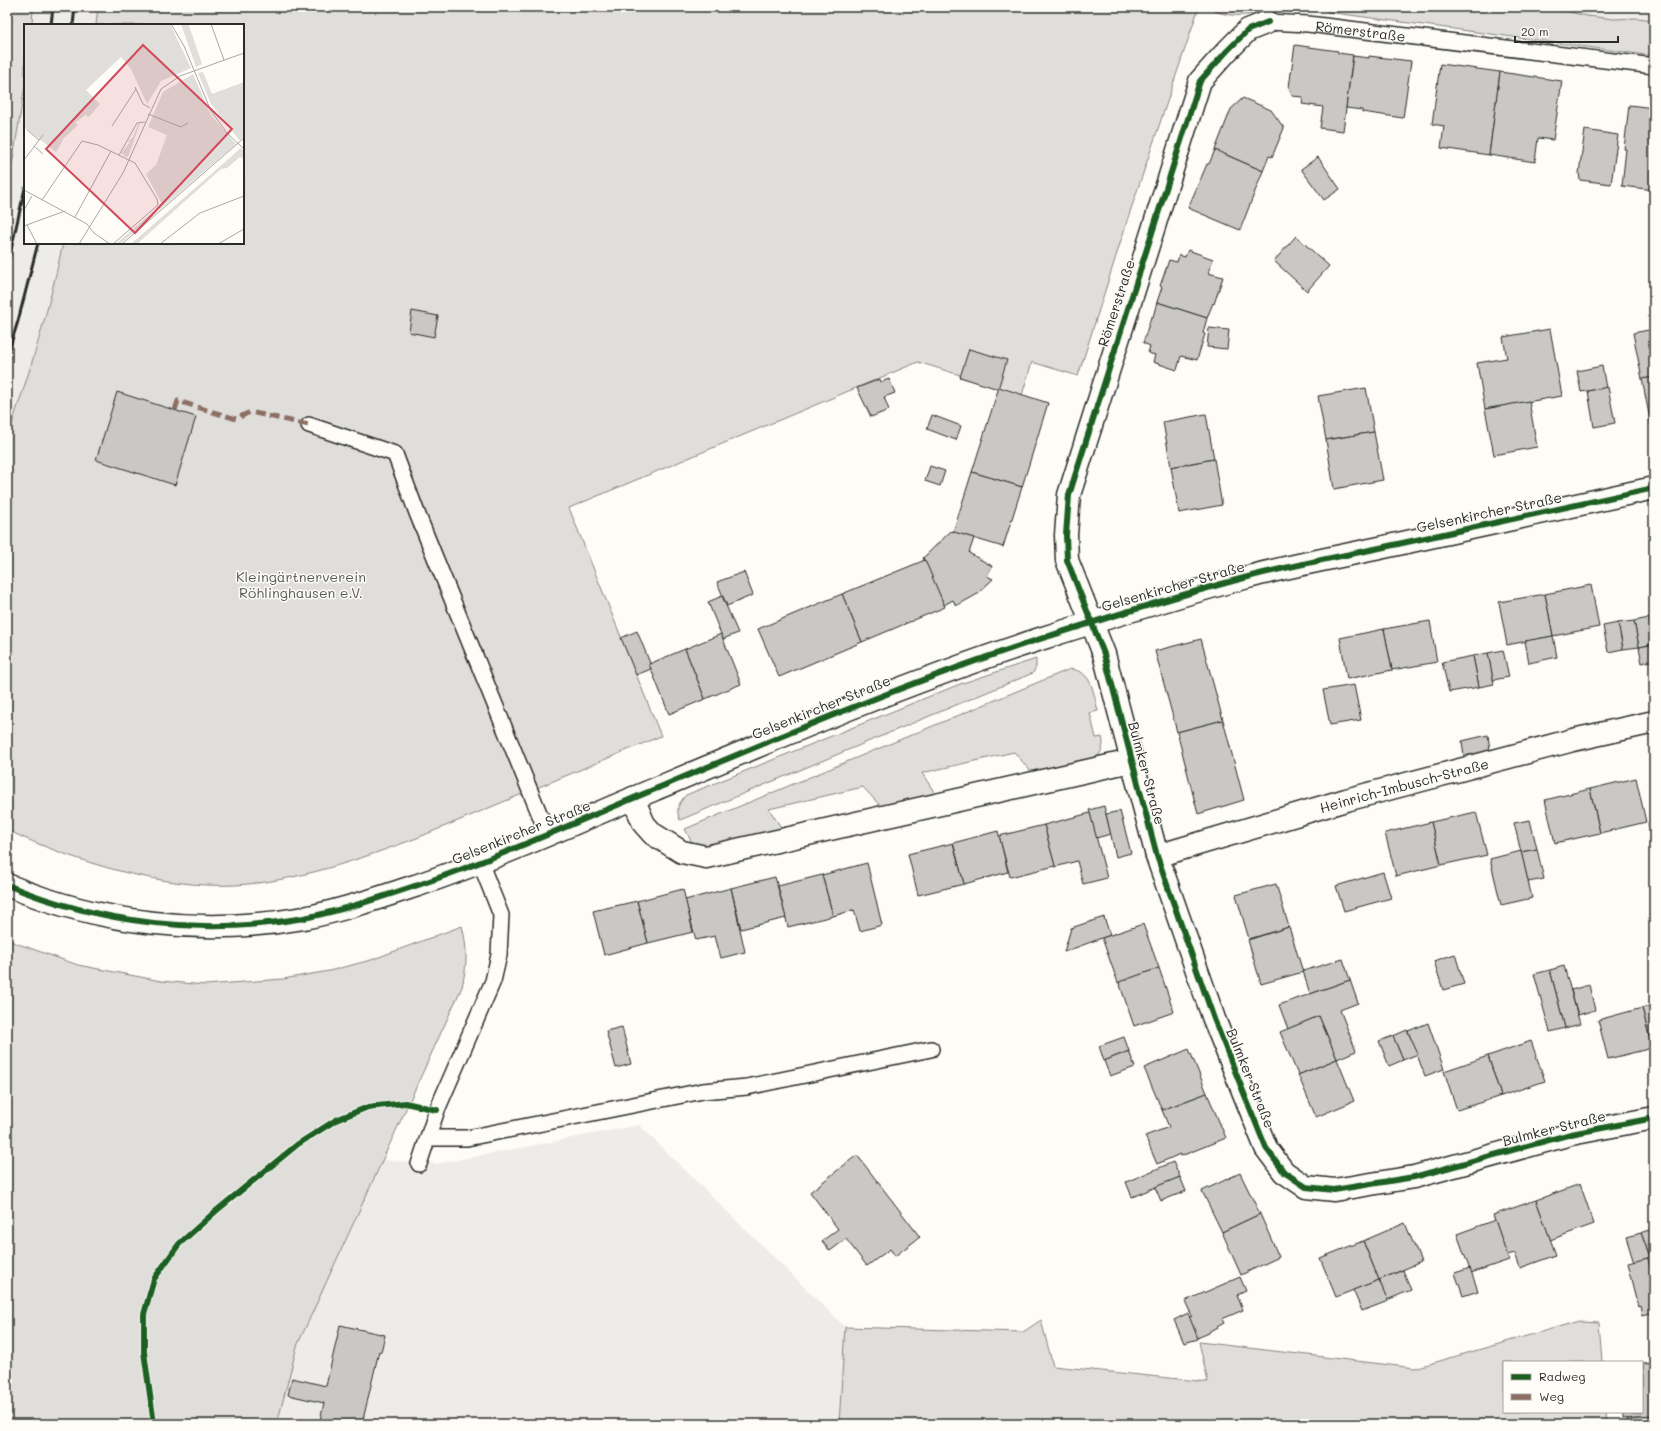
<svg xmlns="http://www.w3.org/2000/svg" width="1661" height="1431" viewBox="0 0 1661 1431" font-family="Mali,sans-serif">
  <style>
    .built { fill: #edece8 }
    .green { fill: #dfdeda; stroke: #858482 }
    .building { fill: #c9c8c4; stroke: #2b2b2b }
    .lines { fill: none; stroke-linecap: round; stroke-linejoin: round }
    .lane-casing { stroke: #2b2b2b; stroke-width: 18 }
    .street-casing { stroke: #2b2b2b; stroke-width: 25 }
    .lane { stroke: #fdfcf7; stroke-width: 15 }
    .street { stroke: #fdfcf7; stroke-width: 22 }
    .rail { stroke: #2b2b2b; stroke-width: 3 }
    .quiet { stroke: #8d6e63; stroke-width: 5; stroke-dasharray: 10 5; stroke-linecap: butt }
    .cycleway-casing { stroke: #fdfcf7; stroke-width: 8 }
    .cycleway { stroke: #1b5e20; stroke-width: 6 }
    .labels { text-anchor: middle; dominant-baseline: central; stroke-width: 3; stroke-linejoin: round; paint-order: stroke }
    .street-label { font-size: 14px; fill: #2b2b2b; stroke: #fdfcf7 }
    .park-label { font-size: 14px; fill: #585857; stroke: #fdfcf7 }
    .inset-road { fill: none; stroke: #a9a8a5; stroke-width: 1 }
    .view { fill: #d1495b; fill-opacity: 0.15; stroke: #d1495b; stroke-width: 2 }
    .inset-edge { fill: none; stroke: #2b2b2b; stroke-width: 2 }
  </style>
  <rect width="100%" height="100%" fill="#fdfcf7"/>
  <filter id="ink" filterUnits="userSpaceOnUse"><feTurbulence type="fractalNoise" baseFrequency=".025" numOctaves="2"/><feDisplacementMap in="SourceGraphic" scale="8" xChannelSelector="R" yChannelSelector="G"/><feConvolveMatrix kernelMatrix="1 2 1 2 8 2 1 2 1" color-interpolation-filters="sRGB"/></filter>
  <g filter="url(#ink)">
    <g class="built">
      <path d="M33,7H98L96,25H32Z"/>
      <path d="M1528,7H1654V20L1637,18L1614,19L1587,16L1561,10Z"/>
      <path d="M25,85V243H63L53,287L26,382L7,437V196Z"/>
      <path d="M639,1125L845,1327L839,1424H277L297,1346L383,1160L436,1164Z"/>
    </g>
    <g class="green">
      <path d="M7,7H33L32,25H25V85L7,196Z"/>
      <path d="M98,7H1199L1130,212L1078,376L1032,362L1022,395L960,377V375L918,362L569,508L661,736L417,838C360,859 296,882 235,885C162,889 72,861 7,830V437C30,373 49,309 63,243H243V25H96Z"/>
      <path d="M1206,7H1274V8C1251,17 1228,19 1206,7Z"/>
      <path d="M1327,7H1528L1561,10L1587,16L1614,19L1637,18L1654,20V56L1327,12Z"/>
      <path d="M1036,659V667L1033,673L680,820C675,809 679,803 686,795L960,684Z"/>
      <path d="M1070,669C1093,671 1093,693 1098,711L1090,713L1096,738L1102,737C1105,746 1101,753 1095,760L1035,776L1014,752L922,773L938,798L884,810L863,787L769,809L784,832L697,847L691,841L685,829Z"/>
      <path d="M462,926C468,950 467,964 462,987L297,1346L277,1424H7V940L78,965L161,981L205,985L283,979L329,971L371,960Z"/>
      <path d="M1041,1320L1053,1366L1208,1382L1199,1342L1415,1368L1579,1321L1599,1322L1602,1362H1504V1412H1606L1607,1424H839L845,1327L1023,1332Z"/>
    </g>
    <g class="building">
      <path d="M1295,45L1338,51V53L1353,55L1343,131L1320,128L1323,107L1302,104L1303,97L1292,96L1289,87Z"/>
      <path d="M1353,56L1369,58V56L1411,61L1403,118L1362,112V110L1346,108Z"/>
      <path d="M1440,64L1500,72L1489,155L1441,148L1444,126L1432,124Z"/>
      <path d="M1500,72L1562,81L1553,140L1538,138L1535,162L1489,155Z"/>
      <path d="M1243,98L1271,110L1284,128L1272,157L1269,156L1263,171L1215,150L1231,109Z"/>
      <path d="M1629,105L1654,108V190L1622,186L1626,149H1624Z"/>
      <path d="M1585,130L1618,135L1611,184L1580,180L1579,173Z"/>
      <path d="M1215,150L1263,171L1240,230L1188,208L1207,164H1209Z"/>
      <path d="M1318,157L1340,189L1324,200L1301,169Z"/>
      <path d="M1296,236L1329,266L1307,291L1274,261Z"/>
      <path d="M1188,250L1213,259L1208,273L1223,277L1214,304L1213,303L1207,318L1157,302L1162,287L1160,286L1169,260L1177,262L1179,255L1185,257Z"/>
      <path d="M1157,302L1207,318L1203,333L1205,334L1197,360L1181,356L1177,370L1153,362L1155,355L1148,353L1150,346L1143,343L1151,317H1153Z"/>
      <path d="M412,311L438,316L434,337L409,332Z"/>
      <path d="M1209,328L1229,330L1227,349L1207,347Z"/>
      <path d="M1550,329L1562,396L1485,409L1477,363L1507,358L1503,337Z"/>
      <path d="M1654,329V377L1642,379L1633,333Z"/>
      <path d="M969,349L1007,360L998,389L960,377Z"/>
      <path d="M1602,366L1606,388L1581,392L1577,371Z"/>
      <path d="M1654,377V425H1651L1642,379Z"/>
      <path d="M880,379L881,382L889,379L895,393L884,397L889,410L871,417L857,388Z"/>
      <path d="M999,387L1048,403L1022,487L972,472Z"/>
      <path d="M1608,387L1615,423L1594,427L1588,391Z"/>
      <path d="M1366,388L1374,432L1326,440L1318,396Z"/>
      <path d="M117,392L196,417L175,485L96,460Z"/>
      <path d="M1529,401L1537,447L1494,455L1485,409Z"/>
      <path d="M1206,414L1214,459L1171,467L1163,422Z"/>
      <path d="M932,415L961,426L956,440L927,429Z"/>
      <path d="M1374,432L1383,480L1334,489L1326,440Z"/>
      <path d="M1214,459L1222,505L1179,513L1171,467Z"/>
      <path d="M930,466L945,471L940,486L925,481Z"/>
      <path d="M972,472L1022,487L1003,547L953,532Z"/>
      <path d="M951,531L974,538L969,553L992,566L987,576L993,579L976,595L956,606L953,600L944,605L923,558Z"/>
      <path d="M925,560L945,607L862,642L842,594Z"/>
      <path d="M744,572L753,595L727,606L717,582Z"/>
      <path d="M1591,585L1599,627L1553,636L1545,594Z"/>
      <path d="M842,594L862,642L779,677L758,629Z"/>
      <path d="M1545,594L1553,636L1507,645L1499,602Z"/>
      <path d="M722,596L738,633L723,639L708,602Z"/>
      <path d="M1654,616V660L1642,663L1639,647L1654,644L1649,618Z"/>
      <path d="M1649,618L1654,644L1639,647L1634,621Z"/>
      <path d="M1430,621L1437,662L1392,670L1384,629Z"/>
      <path d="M1634,621L1639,647L1623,649L1618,623Z"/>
      <path d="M1618,623L1623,649L1608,652L1603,626Z"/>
      <path d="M1384,629L1392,670L1347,679L1340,638Z"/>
      <path d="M637,631L650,663L649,664L651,669L636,675L621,638Z"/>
      <path d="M721,634L741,684L705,699L685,649Z"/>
      <path d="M1553,636L1557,657L1529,663L1525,641Z"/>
      <path d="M1201,639L1223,720L1177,732L1155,651Z"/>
      <path d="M685,649L705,699L669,714L649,664Z"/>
      <path d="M1503,650L1509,677L1493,680L1488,653Z"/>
      <path d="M1488,653L1494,684L1479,687L1473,656Z"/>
      <path d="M1473,656L1479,687L1449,692L1442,662Z"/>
      <path d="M1354,685L1361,720L1330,725L1323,690Z"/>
      <path d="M1223,720L1244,800L1198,814L1177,732Z"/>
      <path d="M1488,735L1490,751L1464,756L1462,741Z"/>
      <path d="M1636,778L1646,822L1600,833L1590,789Z"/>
      <path d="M1590,789L1600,833L1555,843L1545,800Z"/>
      <path d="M1104,806L1111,834L1096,838L1089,810Z"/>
      <path d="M1120,811L1131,853L1116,857L1106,814Z"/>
      <path d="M1476,812L1487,855L1441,865L1431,822Z"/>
      <path d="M1090,813L1107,878L1083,884L1077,861L1055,867L1044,825Z"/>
      <path d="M1530,820L1537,849L1521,852L1514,823Z"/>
      <path d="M1654,821V849L1648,823Z"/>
      <path d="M1431,822L1441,865L1396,876L1385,833Z"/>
      <path d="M1044,825L1055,866L1010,877L999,836Z"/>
      <path d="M998,831L1008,872L964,884L953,843Z"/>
      <path d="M953,843L964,884L918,895L908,854Z"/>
      <path d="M1537,849L1544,879L1528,882L1521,852Z"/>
      <path d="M1521,851L1532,898L1501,905L1490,859Z"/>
      <path d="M867,863L882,925L860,931L854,910L833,916L822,875Z"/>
      <path d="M1383,872L1391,898L1344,911L1336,886Z"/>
      <path d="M822,875L833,916L788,927L778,886Z"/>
      <path d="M775,877L786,918L741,929L731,888Z"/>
      <path d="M1276,884L1289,927L1249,939L1236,895Z"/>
      <path d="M731,888L745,952L721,958L715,936L696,940L685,900Z"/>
      <path d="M683,889L693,932L648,943L637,901Z"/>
      <path d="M637,901L648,943L604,955L593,911Z"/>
      <path d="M1104,917L1110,935L1064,952L1071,928Z"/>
      <path d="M1143,924L1159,968L1118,983L1102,938Z"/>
      <path d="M1289,927L1303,972L1261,984L1248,940Z"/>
      <path d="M1455,954L1464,984L1443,990L1434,961Z"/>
      <path d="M1343,959L1350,980L1310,994L1303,971Z"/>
      <path d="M1564,966L1580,1024L1565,1028L1550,970Z"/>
      <path d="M1159,968L1174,1012L1134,1026L1119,982Z"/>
      <path d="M1550,970L1565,1028L1550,1032L1534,974Z"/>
      <path d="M1350,980L1358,1003L1340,1010L1356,1051L1337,1059L1319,1016L1288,1029L1279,1005Z"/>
      <path d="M1589,985L1595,1010L1578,1015L1571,990Z"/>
      <path d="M1654,1005V1047L1652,1048L1642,1008Z"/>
      <path d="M1642,1008L1652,1048L1608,1059L1598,1020Z"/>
      <path d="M1319,1016L1337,1059L1298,1075L1280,1032Z"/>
      <path d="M1428,1023L1444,1069L1425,1076L1408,1031Z"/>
      <path d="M622,1027L631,1064L616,1068L606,1031Z"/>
      <path d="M1407,1030L1418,1054L1403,1060L1393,1036Z"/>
      <path d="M1393,1036L1403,1060L1389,1066L1379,1041Z"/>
      <path d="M1124,1037L1129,1051L1104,1061L1099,1046Z"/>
      <path d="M1531,1041L1545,1081L1501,1096L1488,1056Z"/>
      <path d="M1189,1049L1207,1093L1162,1110L1144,1068Z"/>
      <path d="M1129,1051L1135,1067L1110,1076L1104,1061Z"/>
      <path d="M1488,1056L1501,1096L1457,1110L1444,1071Z"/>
      <path d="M1337,1059L1354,1101L1316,1117L1298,1075Z"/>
      <path d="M1207,1093L1226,1138L1181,1156L1180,1154L1157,1164L1145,1136L1169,1127L1162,1110Z"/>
      <path d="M857,1155L920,1237L895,1256L890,1249L867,1266L846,1239L830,1251L822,1241L838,1229L810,1192Z"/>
      <path d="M1173,1162L1180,1177L1132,1197L1126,1182Z"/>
      <path d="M1240,1173L1260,1214L1222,1232L1202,1191Z"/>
      <path d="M1180,1177L1186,1191L1161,1201L1155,1187Z"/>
      <path d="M1580,1184L1594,1224L1550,1240L1536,1200Z"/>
      <path d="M1536,1200L1556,1255L1520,1268L1515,1253L1507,1255L1493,1215Z"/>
      <path d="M1260,1214L1279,1257L1241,1275L1222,1232Z"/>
      <path d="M1495,1220L1509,1260L1471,1273L1457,1234Z"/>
      <path d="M1405,1223L1421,1262L1379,1280L1363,1241Z"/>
      <path d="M1654,1228V1256L1650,1257L1641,1233Z"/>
      <path d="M1641,1233L1650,1257L1634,1263L1626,1237Z"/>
      <path d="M1363,1241L1379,1280L1336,1297L1320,1258Z"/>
      <path d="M1648,1258L1654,1284V1312L1643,1315L1641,1306L1639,1307L1628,1263Z"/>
      <path d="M1470,1268L1478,1291L1463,1296L1455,1273Z"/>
      <path d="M1403,1270L1411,1290L1387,1300L1379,1280Z"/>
      <path d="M1240,1277L1246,1291L1237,1295L1243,1310L1222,1319L1224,1323L1210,1331L1209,1333L1197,1338L1189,1317L1192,1316L1185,1301Z"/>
      <path d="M1379,1280L1388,1301L1362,1311L1353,1290Z"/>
      <path d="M1188,1313L1198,1339L1184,1343L1174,1320Z"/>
      <path d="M340,1325L385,1335L381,1352L379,1351L362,1424H319L324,1403L288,1395L292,1378L326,1386Z"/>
      <path d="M1654,1362V1415L1622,1417V1412H1642V1363Z"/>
      <path d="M1654,1415V1424H1628L1627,1417Z"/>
    </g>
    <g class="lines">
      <defs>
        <g id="lane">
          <path id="s1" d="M1268,22L1308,24L1654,66"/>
          <path d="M309,425L395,454L417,513L548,835"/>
          <path d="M428,1138H467L703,1091L747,1087L931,1049"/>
          <path d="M419,1164L437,1110L493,981L499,955L501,915L480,862"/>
        </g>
        <g id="street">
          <path d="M1268,22L1248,30L1227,51L1200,81L1069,495L1066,535L1067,560L1104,654L1157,856L1214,1019L1266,1148L1284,1172L1306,1187L1334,1190L1414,1177L1571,1134L1654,1118"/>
          <path d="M633,798L644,824L653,834L682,852L706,857L1131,761"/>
          <path id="s2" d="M1157,856L1346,800L1573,740L1654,722"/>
          <path d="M7,885C101,924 204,936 304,918C344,910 382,897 421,884C500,857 576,822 653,790C781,736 908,682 1040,639C1109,617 1178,595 1248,577C1290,566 1332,558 1375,549C1468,528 1561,509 1654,488"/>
        </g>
      </defs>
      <use href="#lane" class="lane-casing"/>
      <use href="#street" class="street-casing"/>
      <use href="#lane" class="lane"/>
      <use href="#street" class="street"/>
      <g class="rail">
        <path d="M51,25L53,7"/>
        <path d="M73,25L75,7"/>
        <path d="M7,267L25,188"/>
        <path d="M7,356L18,321L38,243"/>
      </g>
      <path class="quiet" d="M175,410L178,401L236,419L250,412L309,425"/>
      <defs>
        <g id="cycleway">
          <path d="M1268,22L1248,30L1227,51L1200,81L1069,495L1066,535L1067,560L1104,654L1157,856L1214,1019L1266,1148L1284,1172L1306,1187L1334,1190L1414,1177L1571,1134L1654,1118"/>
          <path d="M7,885C101,924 204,936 304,918C344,910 382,897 421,884C500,857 576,822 653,790C781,736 908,682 1040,639C1109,617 1178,595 1248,577C1290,566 1332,558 1375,549C1468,528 1561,509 1654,488"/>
          <path d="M154,1424L144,1352V1314L154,1279L179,1244L216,1211L298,1144L336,1120L368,1107L405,1103L437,1110"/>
        </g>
      </defs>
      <use href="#cycleway" class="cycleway-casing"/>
      <use href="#cycleway" class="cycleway"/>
    </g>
  </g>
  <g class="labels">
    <g class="street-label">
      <text stroke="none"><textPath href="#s1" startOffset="93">Römerstraße</textPath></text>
      <text transform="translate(1116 303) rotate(-72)">Römerstraße</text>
      <text transform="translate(1489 512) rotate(-12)">Gelsenkircher Straße</text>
      <text transform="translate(1173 586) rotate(-16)">Gelsenkircher Straße</text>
      <text transform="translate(821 707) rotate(-22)">Gelsenkircher Straße</text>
      <text transform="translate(1147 773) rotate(75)">Bulmker Straße</text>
      <text stroke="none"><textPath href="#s2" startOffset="257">Heinrich-Imbusch-Straße</textPath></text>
      <text transform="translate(521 832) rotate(-22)">Gelsenkircher Straße</text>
      <text transform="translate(1251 1078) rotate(68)">Bulmker Straße</text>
      <text transform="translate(1554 1128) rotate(-14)">Bulmker Straße</text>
    </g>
    <g class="park-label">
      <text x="301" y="576">Kleingärtnerverein<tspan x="301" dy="16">Röhlinghausen e.V.</tspan></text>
    </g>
  </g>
  <g transform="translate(24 24)">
    <rect width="220" height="220" fill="#fdfcf7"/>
    <path d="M0,0H146L167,44L137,57L123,80L107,45L97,33L62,66L76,80L65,93L61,91L51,99L54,101L40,114L32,128L0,103ZM157,0H164L168,10L178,40L172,43ZM179,48L188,70L220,58V113L216,117L187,80L174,49ZM169,50L187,91L212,120L133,188L138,180L122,150L132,141L143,111L124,103L139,68ZM116,99L104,133H102L97,129L106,118L104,117L109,113L114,100ZM217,124L220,127V135L216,133L203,144L197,145L113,220H107ZM130,187L132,189L96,220H92Z" fill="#dfdeda"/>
    <path class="inset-road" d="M147,0L160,22L187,87L203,109L220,125M187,0L200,36M111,63L119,80L126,84M124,90L157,103L164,99M88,102L112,65M3,106L15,116M10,122L19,130M95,131L113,99L121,98M0,136L19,111M0,166L63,200L70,209L86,220M18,176L58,117L74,121L111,139L133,175L134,181L89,220M0,186L8,172M51,193L87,127M3,201L13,220M0,202L41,187M55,220L99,149L137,65L156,52L220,29M98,220L220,114M136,220L176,189L220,172M194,220L220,205"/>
    <path class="view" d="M119,21L208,105L111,209L22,125Z"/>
    <rect width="220" height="220" class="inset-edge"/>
  </g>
  <rect width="1661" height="1431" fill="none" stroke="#fdfcf7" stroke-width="24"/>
  <rect x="12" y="12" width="1637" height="1407" fill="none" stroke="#2b2b2b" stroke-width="1.5" filter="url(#ink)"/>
  <rect x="1503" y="1361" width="140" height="52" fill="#fdfcf7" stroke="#a9a8a5"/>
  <rect x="1511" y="1374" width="20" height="6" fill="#1b5e20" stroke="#a9a8a5"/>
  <text x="1539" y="1381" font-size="12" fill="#2b2b2b">Radweg</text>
  <rect x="1511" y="1394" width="20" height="6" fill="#8d6e63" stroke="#a9a8a5"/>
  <text x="1539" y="1401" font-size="12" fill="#2b2b2b">Weg</text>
  <path d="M1515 36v6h103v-6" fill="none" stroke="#2b2b2b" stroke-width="2"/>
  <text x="1521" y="36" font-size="12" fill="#2b2b2b" stroke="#fdfcf7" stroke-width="3" paint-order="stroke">20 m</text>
</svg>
